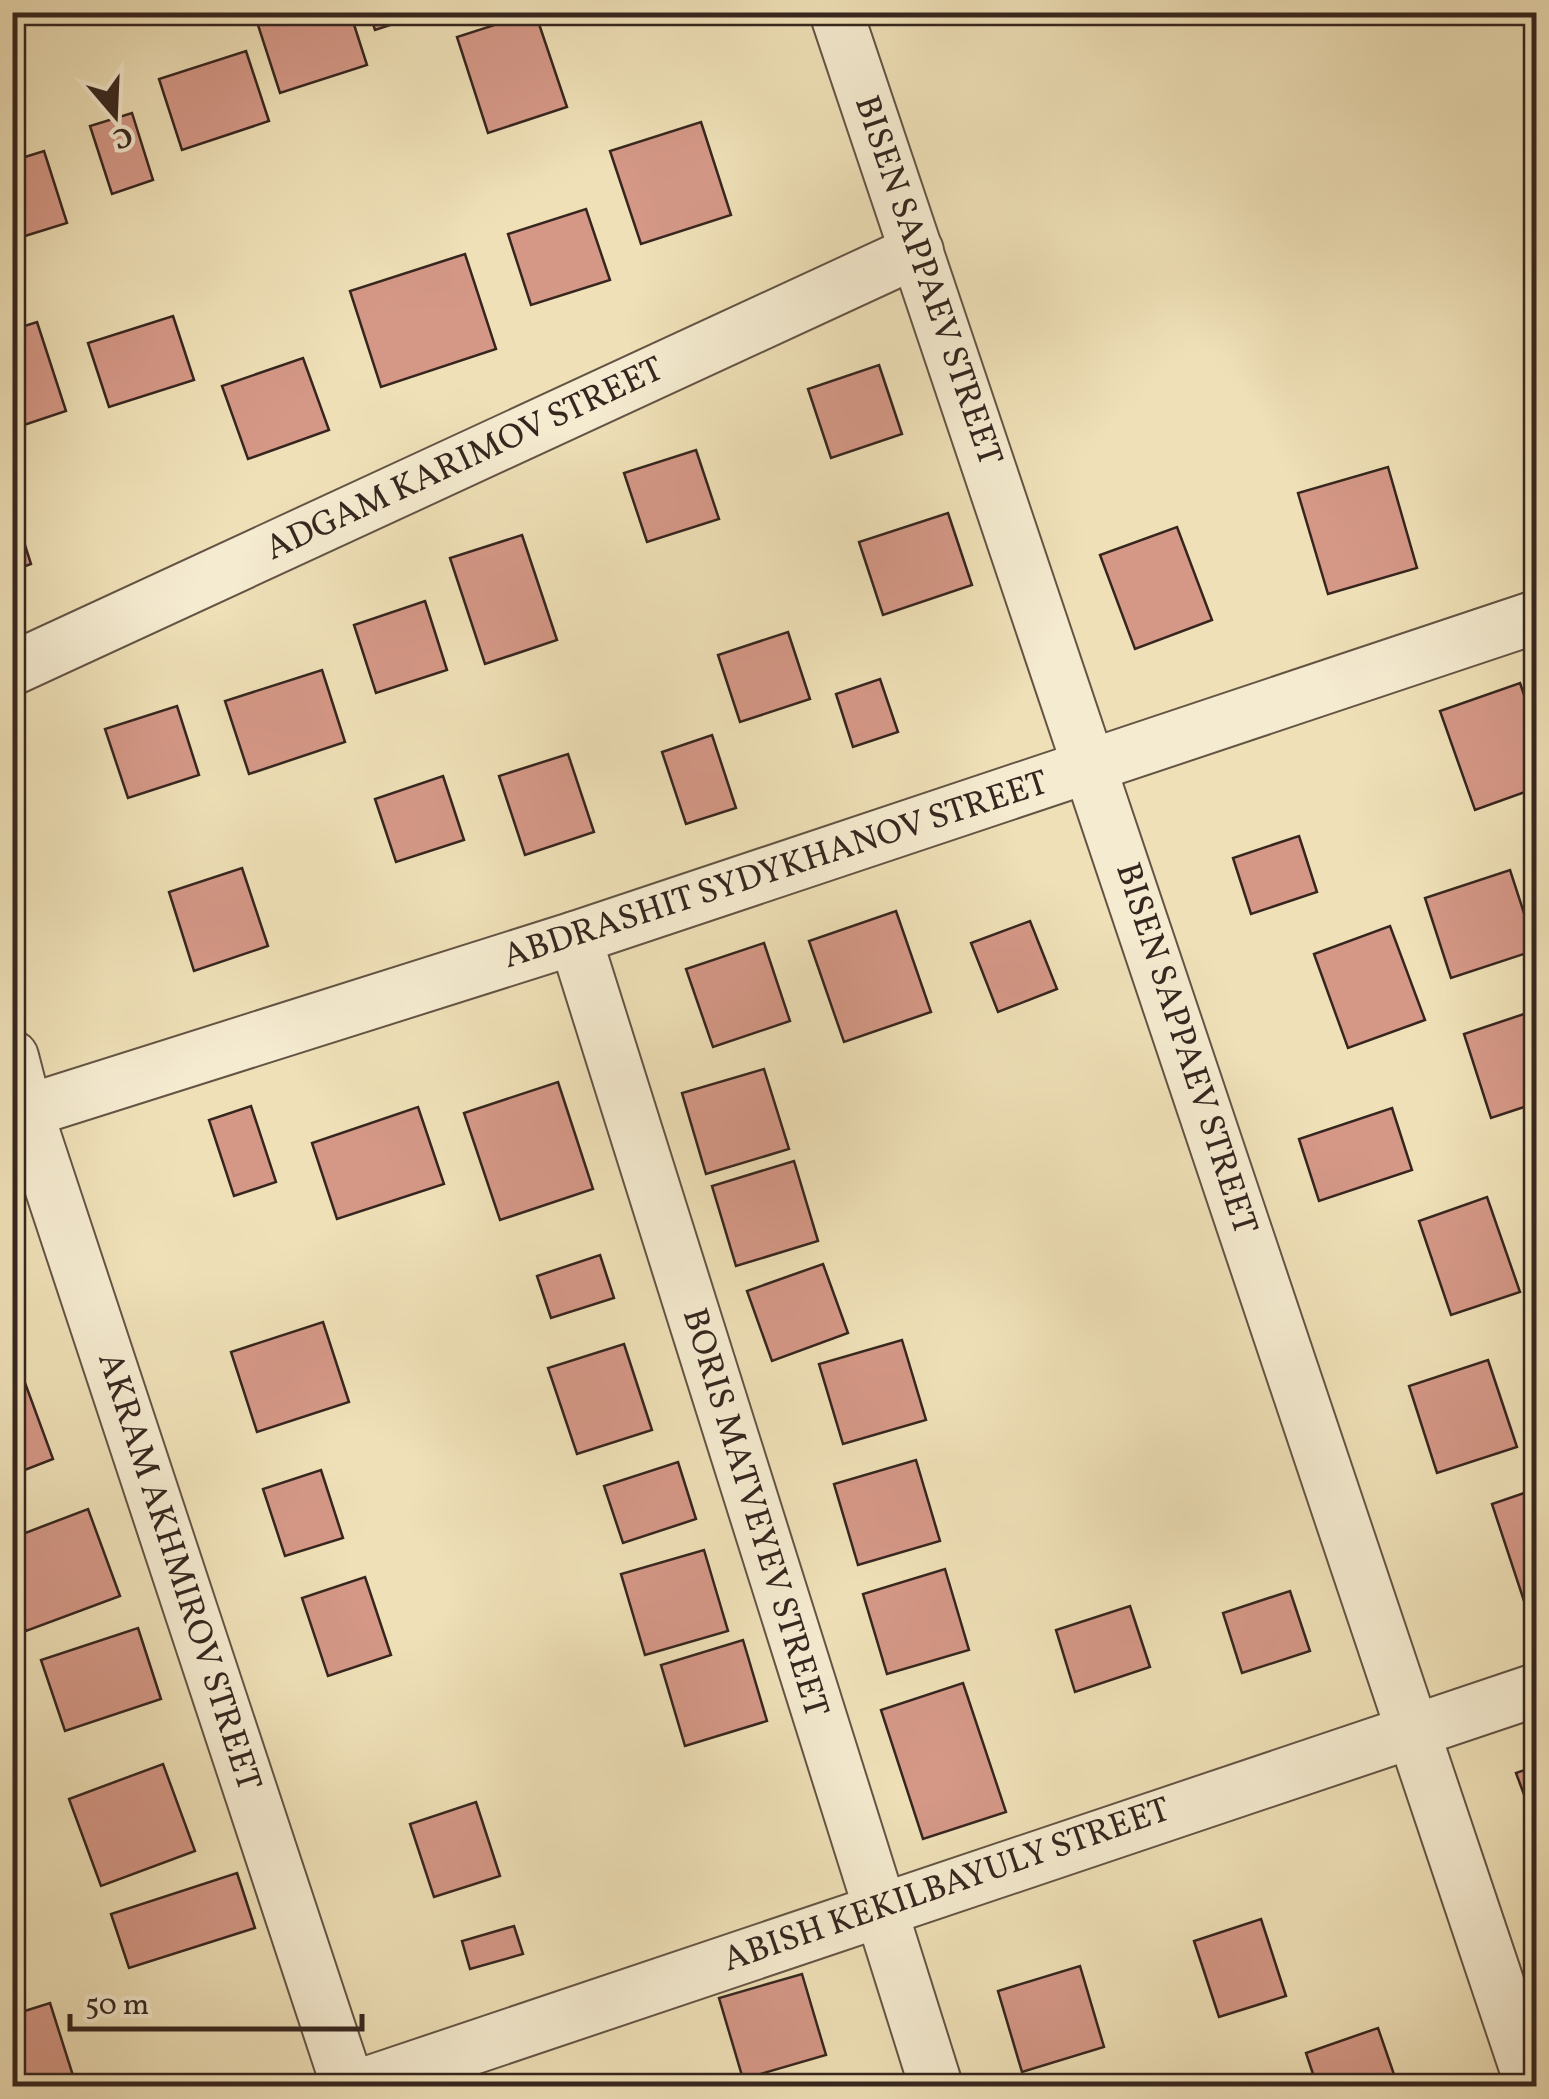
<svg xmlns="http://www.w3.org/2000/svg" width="1549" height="2099" viewBox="0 0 1549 2099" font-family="Vollkorn,serif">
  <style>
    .building { fill: #d59887; stroke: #36261f; stroke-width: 2.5 }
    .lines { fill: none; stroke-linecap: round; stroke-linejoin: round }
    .minor-casing { stroke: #645445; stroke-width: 56 }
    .minor { stroke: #f5ebd0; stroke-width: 52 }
    .labels { text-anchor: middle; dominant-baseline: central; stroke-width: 8; stroke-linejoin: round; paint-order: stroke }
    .street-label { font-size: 35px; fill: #36261f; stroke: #f5ebd0 }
  </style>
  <rect width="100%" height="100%" fill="#efe0b7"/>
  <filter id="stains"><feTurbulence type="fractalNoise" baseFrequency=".002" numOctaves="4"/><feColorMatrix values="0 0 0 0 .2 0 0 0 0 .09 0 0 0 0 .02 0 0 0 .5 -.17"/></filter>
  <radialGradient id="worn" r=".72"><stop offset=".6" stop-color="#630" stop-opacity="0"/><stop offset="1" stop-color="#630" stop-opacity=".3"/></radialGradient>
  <g class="building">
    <path d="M285,12H350L367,65L280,93L257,22Z"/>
    <path d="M369,12H430L375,30Z"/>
    <path d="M535,12L567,107L488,133L457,37Z"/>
    <path d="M246,51L269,121L182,150L159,79Z"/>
    <path d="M132,113L153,180L112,194L90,126Z"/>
    <path d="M701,122L731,215L641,244L610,151Z"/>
    <path d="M44,151L67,223L12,240V161Z"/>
    <path d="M586,209L610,280L531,305L508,234Z"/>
    <path d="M465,254L496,349L381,387L350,291Z"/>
    <path d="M173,316L194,380L109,407L88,343Z"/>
    <path d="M37,322L66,411L12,429V330Z"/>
    <path d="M303,358L329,430L248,459L222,386Z"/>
    <path d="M879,365L902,434L831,458L808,389Z"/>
    <path d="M696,450L719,519L647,542L624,473Z"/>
    <path d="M1388,467L1417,568L1328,594L1298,493Z"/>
    <path d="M948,513L972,585L883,615L859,542Z"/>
    <path d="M17,520L31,564L12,571V522Z"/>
    <path d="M1177,527L1212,620L1135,649L1100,555Z"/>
    <path d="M522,535L557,640L485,664L450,558Z"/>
    <path d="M425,601L447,670L376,693L354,625Z"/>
    <path d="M788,632L810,699L740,722L718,655Z"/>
    <path d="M322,670L345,742L249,774L225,701Z"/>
    <path d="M880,679L898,732L853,747L836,694Z"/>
    <path d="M1520,683L1536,730V788L1475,810L1440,711Z"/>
    <path d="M177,706L199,775L128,798L105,729Z"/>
    <path d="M712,735L736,808L686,824L662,752Z"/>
    <path d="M568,754L594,832L525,855L499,776Z"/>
    <path d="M443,776L464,840L396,862L375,799Z"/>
    <path d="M1299,836L1317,892L1251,914L1233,858Z"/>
    <path d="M242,868L268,946L194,971L169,892Z"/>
    <path d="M1510,870L1536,950L1451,978L1425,898Z"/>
    <path d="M896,911L931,1012L844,1042L809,941Z"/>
    <path d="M1030,921L1057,989L998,1012L971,943Z"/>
    <path d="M1390,926L1425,1020L1348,1048L1314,954Z"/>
    <path d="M764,943L790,1021L713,1047L686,969Z"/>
    <path d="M1536,1010V1103L1491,1118L1464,1034Z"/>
    <path d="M764,1069L789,1149L706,1174L682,1093Z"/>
    <path d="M558,1082L593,1189L500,1220L464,1113Z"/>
    <path d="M251,1106L276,1182L234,1196L209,1120Z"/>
    <path d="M418,1107L444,1184L337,1219L312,1143Z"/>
    <path d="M1392,1108L1412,1170L1319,1201L1299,1139Z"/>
    <path d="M794,1161L818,1241L736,1266L712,1186Z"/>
    <path d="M1487,1197L1520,1292L1451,1315L1419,1221Z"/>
    <path d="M600,1255L614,1298L551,1318L537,1276Z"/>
    <path d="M823,1264L848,1333L772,1361L747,1291Z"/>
    <path d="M323,1322L349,1402L257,1432L231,1352Z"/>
    <path d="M902,1340L926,1420L843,1444L819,1364Z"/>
    <path d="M624,1344L652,1430L577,1454L548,1368Z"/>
    <path d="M1488,1360L1517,1447L1437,1473L1409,1386Z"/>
    <path d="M21,1372L53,1459L12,1475V1376Z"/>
    <path d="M916,1460L940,1541L858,1565L834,1484Z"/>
    <path d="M678,1462L696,1519L623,1543L604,1486Z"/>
    <path d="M321,1470L343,1538L285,1556L263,1489Z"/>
    <path d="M1536,1489V1597L1524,1601L1492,1504Z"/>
    <path d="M88,1509L120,1596L26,1631L12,1594V1538Z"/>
    <path d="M704,1550L728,1631L645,1655L621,1574Z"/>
    <path d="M945,1569L969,1650L887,1674L863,1594Z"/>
    <path d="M365,1577L391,1655L328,1676L302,1598Z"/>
    <path d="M1290,1591L1310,1651L1242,1673L1223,1613Z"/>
    <path d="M1130,1606L1150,1667L1075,1692L1056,1630Z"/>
    <path d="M138,1628L161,1699L65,1731L41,1660Z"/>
    <path d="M743,1640L767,1721L685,1746L661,1665Z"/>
    <path d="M963,1683L1006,1812L923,1839L881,1710Z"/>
    <path d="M163,1764L195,1851L101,1886L69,1799Z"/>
    <path d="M1536,1766V1827L1516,1773Z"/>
    <path d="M476,1802L500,1876L434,1897L410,1824Z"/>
    <path d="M237,1873L255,1928L129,1968L111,1914Z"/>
    <path d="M1261,1919L1286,1996L1219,2017L1194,1941Z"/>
    <path d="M514,1926L523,1954L470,1969L462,1941Z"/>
    <path d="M1080,1966L1104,2047L1022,2072L998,1991Z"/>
    <path d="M802,1974L826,2055L743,2079L719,1998Z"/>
    <path d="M50,2003L76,2085L14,2086L12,2015Z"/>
    <path d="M1378,2028L1398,2086H1317L1306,2053Z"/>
  </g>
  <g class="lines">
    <defs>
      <g id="minor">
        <path d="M836,12L1532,2086"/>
        <path d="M12,669L917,251"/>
        <path d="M575,938L936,2086"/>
        <path d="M12,1057L26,1111L348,2086"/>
        <path d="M12,1116L575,938L1536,617"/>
        <path d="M359,2086L1536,1690"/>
      </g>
    </defs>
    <use href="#minor" class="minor-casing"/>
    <use href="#minor" class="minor"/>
  </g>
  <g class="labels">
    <g class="street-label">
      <text transform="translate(927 281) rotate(71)">BISEN SAPPAEV STREET</text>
      <text transform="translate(465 460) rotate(-25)">ADGAM KARIMOV STREET</text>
      <text transform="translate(776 871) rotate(-18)">ABDRASHIT SYDYKHANOV STREET</text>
      <text transform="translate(1185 1049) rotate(72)">BISEN SAPPAEV STREET</text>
      <text transform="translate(754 1513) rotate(73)">BORIS MATVEYEV STREET</text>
      <text transform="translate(178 1572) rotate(72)">AKRAM AKHMIROV STREET</text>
      <text transform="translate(947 1886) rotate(-19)">ABISH KEKILBAYULY STREET</text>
    </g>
  </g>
  <rect width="1549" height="2099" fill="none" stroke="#efe0b7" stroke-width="50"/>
  <rect x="15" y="15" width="1519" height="2069" fill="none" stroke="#36261f" stroke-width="5"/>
  <rect x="25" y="25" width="1499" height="2049" fill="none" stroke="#36261f" stroke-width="2.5"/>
  <g transform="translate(115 115) rotate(161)" stroke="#f5ebd0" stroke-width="8" paint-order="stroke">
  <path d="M0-8L18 38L0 25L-18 38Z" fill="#36261f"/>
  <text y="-15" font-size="28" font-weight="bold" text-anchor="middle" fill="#36261f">С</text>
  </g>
  <path d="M70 2014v15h292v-15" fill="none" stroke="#36261f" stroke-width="5"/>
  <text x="85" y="2014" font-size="30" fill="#36261f" stroke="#f5ebd0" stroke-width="8" paint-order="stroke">50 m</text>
  <rect width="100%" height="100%" filter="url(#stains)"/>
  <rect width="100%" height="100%" fill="url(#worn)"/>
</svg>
